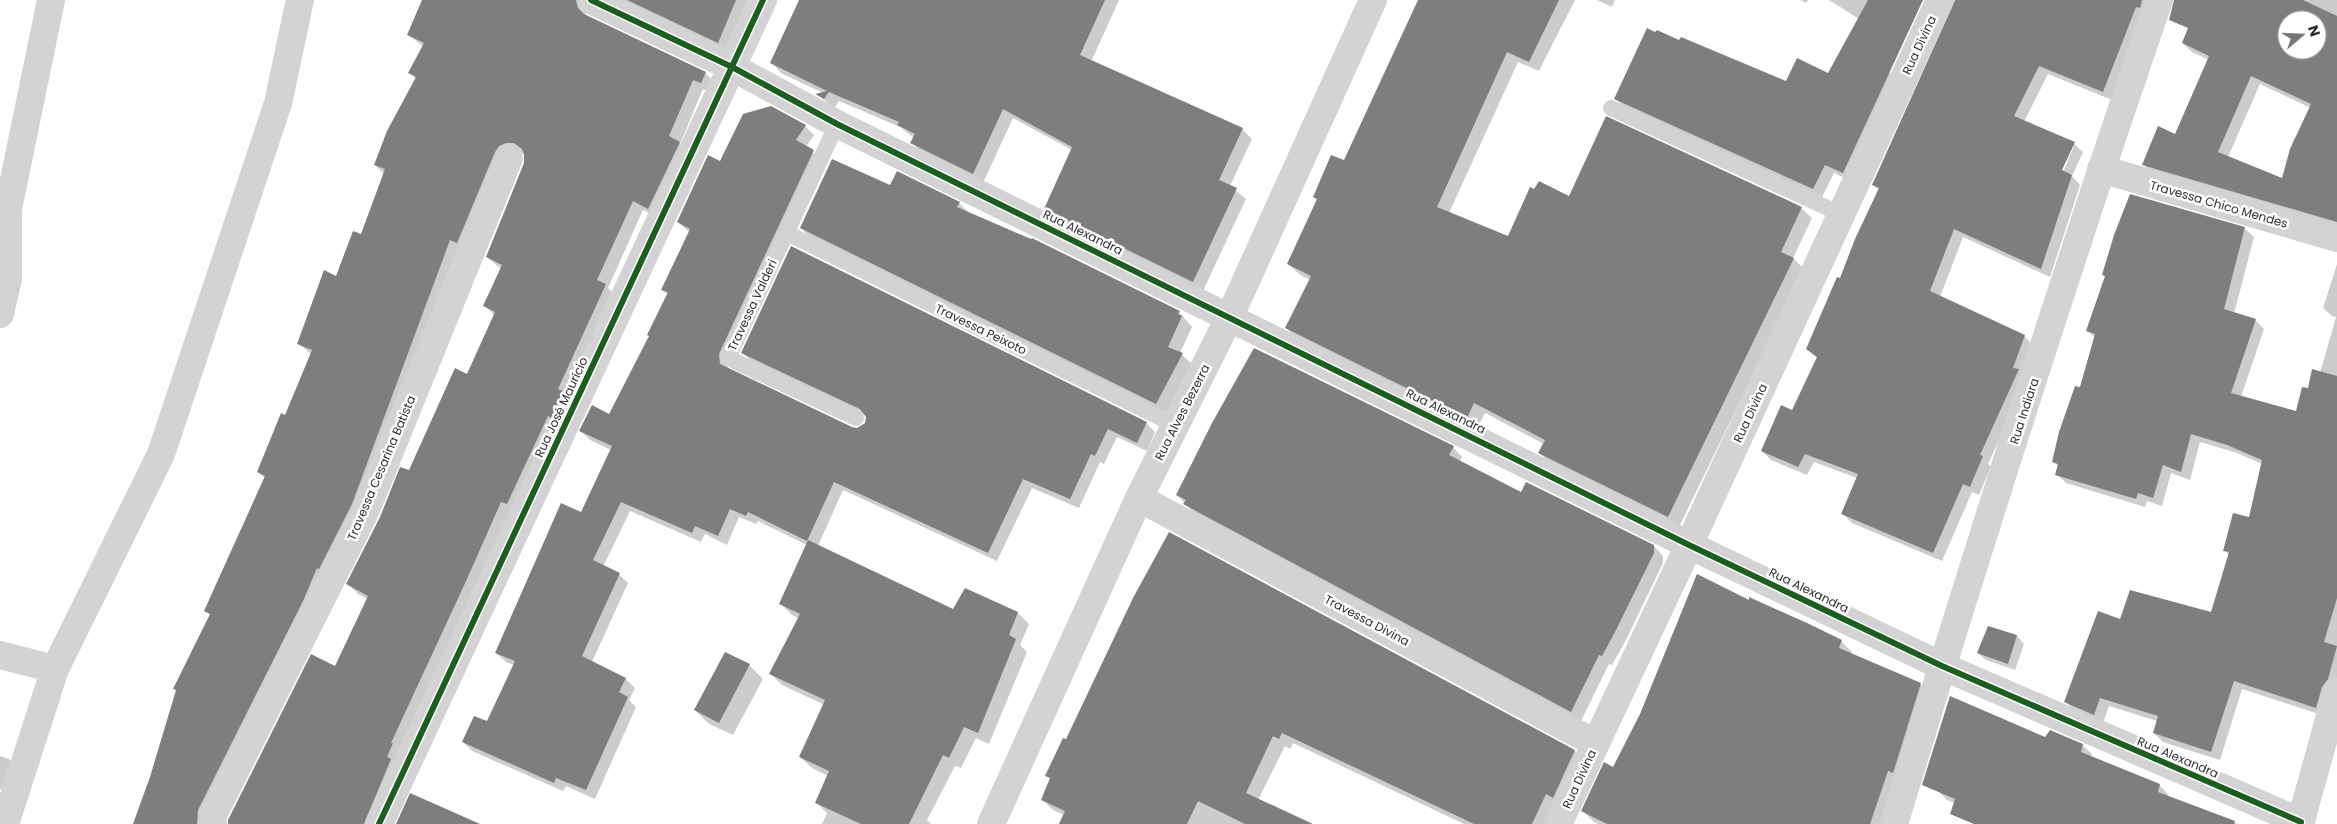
<svg xmlns="http://www.w3.org/2000/svg" width="2337" height="824" viewBox="0 0 2337 824" font-family="Poppins,sans-serif">
  <style>
    .shadow { fill: #0003; fill-rule: evenodd }
    .building { fill: #7e7e7e; fill-rule: evenodd }
    .lines { fill: none; stroke-linecap: round; stroke-linejoin: round }
    .service { stroke: #d3d3d3; stroke-width: 16 }
    .minor { stroke: #d3d3d3; stroke-width: 28 }
    .cycleway-casing { stroke: #fff; stroke-width: 9 }
    .cycleway { stroke: #1b5e20; stroke-width: 6 }
    .labels { text-anchor: middle; dominant-baseline: central; stroke-width: 5; stroke-linejoin: round; paint-order: stroke }
    .street-label { font-size: 12px; fill: #2e2e2e; stroke: #fff }
  </style>
  <rect width="100%" height="100%" fill="#fff"/>
  <g class="shadow">
    <path d="M422,0H589L585,12L586,16L705,73L715,83L711,92L703,89L680,144L689,152L659,218L643,210L608,288L615,295L378,824H229L336,667L368,599L358,594L348,584L409,472L468,376L495,316L485,306L501,269L487,257L525,164V153L517,152L361,514L207,824H134L210,615L206,611L265,478L258,472L286,417L312,355L299,344L362,236L384,174L375,165L416,79L410,73L424,47L408,35L423,1Z"/>
    <path d="M619,0H750L728,52Z"/>
    <path d="M800,0H1119L1091,62L1242,129L1252,139L1230,186L1246,199L1203,291L1056,219L1046,209L1072,150L1013,118L983,183L922,152L912,143L914,138L900,127L839,101L834,108L818,95L823,93L781,73L772,63Z"/>
    <path d="M1419,0H1575L1539,71L1518,62L1449,213L1509,237L1570,197L1801,208L1812,218L1793,258L1804,269L1679,527L1550,463L1540,453L1544,444L1485,413L1478,427L1297,338L1286,328L1310,280L1299,274L1288,264L1317,200L1314,196L1344,162Z"/>
    <path d="M1597,0H1615L1612,7Z"/>
    <path d="M1800,0H1808L1806,3Z"/>
    <path d="M1829,0H1920L1889,72L1898,81L1852,181L1834,173L1822,197L1624,107L1615,98L1679,42L1786,83L1828,75L1859,19Z"/>
    <path d="M1956,0H2150L2112,100L2048,74L2024,122L2074,144L2083,152L2072,176L2080,185L2050,277L1963,237L1940,297L2024,336L2033,345L2027,379L1988,464L1991,466L1979,495L1972,492L1942,561L1852,523L1843,514L1857,478L1814,462L1807,475L1771,460L1762,451L1793,412L1818,359L1807,348L1841,280L1880,191L1873,185ZM2072,146H2074L2061,177L2059,176Z"/>
    <path d="M2196,0H2337V69L2315,110L2260,84L2228,157L2283,180L2294,138L2337,159V227L2152,173L2143,164L2176,136L2209,60L2192,52L2183,43L2189,29ZM2287,20H2317V50H2287Z"/>
    <path d="M771,107L805,126L814,135L806,147L822,160L728,363V369L851,428L858,429L866,423L867,416L752,362L743,353L792,248L1146,423L1155,432L1147,451L1117,437L1104,464L1100,462L1079,508L1032,488L997,561L843,490L818,546L953,611L966,589L1018,613L1029,624L1020,645L1027,652L989,744L976,738L961,768L955,766L927,820L931,824H822L827,813L817,803L828,776L812,768L800,757L825,705L782,685L771,674L799,619L792,615L781,604L807,545L758,521L756,524L739,517L727,545L705,534L701,542L630,511L603,567L619,574L628,583L592,662L626,679L635,688L629,700L636,707L595,799L566,786L563,791L472,751L463,742L488,723L514,665L506,662L496,653L582,513L611,450L590,440L581,431L610,415L650,336L668,295L662,290L690,233L678,222L721,163Z"/>
    <path d="M891,187L959,203L970,214L1179,312L1192,327L1180,353L1192,364L1166,414L811,238L801,228Z"/>
    <path d="M2131,195L2245,229L2254,237L2234,314L2255,320L2264,329L2241,397L2296,413L2320,373L2336,317L2332,316L2323,308L2337,264V687L2325,716L2242,689L2220,760L2163,742L2154,733L2157,721L2109,706L2103,723L2075,711L2066,702L2121,621L2211,613L2229,555L2224,550L2250,519L2262,464L2237,453L2200,442L2190,480L2171,473L2162,506L2147,501L2145,507L2066,483L2057,474L2059,467L2053,461L2080,389L2095,338L2088,331Z"/>
    <path d="M1453,447L1462,457L1460,462L1522,494L1654,546L1663,556V563L1625,642L1612,665L1609,664L1581,721L1194,513L1177,495Z"/>
    <path d="M1169,533L1575,751L1586,762L1547,824H1464L1293,743L1290,749L1285,746L1258,800L1290,824H1060L1064,815L1053,810L1042,799L1051,779L1047,775L1066,741Z"/>
    <path d="M1750,601L1841,641L1852,652L1851,654L1920,684L1931,695L1883,824H1598L1594,822L1583,811L1614,769Z"/>
    <path d="M1988,627L2017,636L2024,644L2015,670L1986,660L1978,653Z"/>
    <path d="M749,665L763,679L733,735L709,724L695,710Z"/>
    <path d="M2050,731L2083,746L2092,754L2090,758L2159,785L2168,794L2167,797L2238,824H1974L1955,803L1947,800L1938,791L2046,738Z"/>
    <path d="M0,756L9,759L17,766L8,791L0,789Z"/>
  </g>
  <g class="building">
    <path d="M422,0H576L578,8L584,14L706,72L701,83L693,80L669,136L680,142L648,209L633,201L597,280L606,284L558,389L563,391L551,418L548,416L507,504L501,502L467,579L391,743H393L387,757L391,759L364,824H228V820L311,654L335,666L368,596L346,584L380,517L400,467L409,470L455,368L467,374L495,312L483,306L502,265L486,257L524,163V155L522,149L514,143H506L499,146L495,152L457,243L450,240L352,504L319,569L317,568L303,601L198,810L197,824H133L150,777L176,690L173,689L210,614L204,611L265,476L257,472L281,413L285,415L312,350L297,344L324,270L336,276L353,231L361,234L385,169L374,165L387,131L416,77L408,73L424,43L407,35Z"/>
    <path d="M627,0H736L718,43Z"/>
    <path d="M799,0H1105L1080,55L1243,128L1219,180L1237,188L1193,282L1044,209L1072,147L1003,109L973,174L910,143L915,134L897,125L899,122L829,92L824,99L815,94L827,91L770,63Z"/>
    <path d="M1418,0H1559L1529,62L1507,52L1437,207L1508,236L1530,187L1534,189L1539,181L1569,196L1606,116L1802,207L1781,252L1794,258L1668,517L1538,453L1545,440L1474,403L1467,418L1285,328L1311,276L1287,264L1317,199L1313,197L1331,155L1344,160Z"/>
    <path d="M1868,0H1923L1843,173L1825,165L1813,189L1614,99L1647,28L1655,32L1657,30L1679,40L1681,37L1786,81L1797,58L1828,73Z"/>
    <path d="M1955,0H2142L2140,8L2136,7L2103,92L2039,66L2014,116L2075,142L2062,170L2072,175L2041,269L1954,229L1930,291L2025,335L2013,368L2019,369L1980,455L1983,456L1970,487L1963,484L1933,553L1841,514L1858,474L1805,454L1798,467L1761,451L1781,405L1792,410L1817,357L1806,349L1837,277L1840,278L1855,239L1879,188L1872,185Z"/>
    <path d="M2174,0H2303L2337,16V222L2142,165L2158,126L2175,134L2209,56L2182,43L2188,28L2169,20ZM2287,20H2317V50H2287ZM2251,76L2311,104L2290,149L2282,178L2218,152Z"/>
    <path d="M771,106L806,125L796,140L814,150L719,354L720,364L852,427L857,428L865,423L866,417L860,409L741,353L791,246L1147,422L1137,443L1108,429L1095,456L1091,454L1070,499L1023,479L988,553L834,482L807,541L748,512L746,516L730,509L718,536L695,526L692,533L621,502L593,560L620,573L582,656L626,678L619,692L628,697L586,790L556,778L554,783L462,742L474,716L487,721L515,661L495,653L561,503L581,512L612,446L579,431L592,405L609,414L649,336L647,335L668,292L661,290L690,229L677,222L708,155L720,161L743,114Z"/>
    <path d="M832,159L890,185L897,171L960,202L957,207L1031,239L1032,238L1180,311L1178,314L1182,316L1168,347L1183,353L1156,404L800,228Z"/>
    <path d="M2130,194L2245,227L2224,309L2256,319L2231,393L2296,411L2302,387L2308,388L2312,369L2337,376V598L2324,642L2337,646L2328,679L2322,687L2316,708L2234,681L2211,752L2153,733L2158,716L2100,698L2094,715L2064,702L2098,611L2120,619L2130,590L2211,612L2229,552L2223,551L2233,513L2249,517L2262,460L2227,445L2191,434L2181,472L2163,465L2153,498L2138,493L2136,499L2055,475L2058,464L2052,462L2059,432L2075,386L2080,387L2095,334L2086,331L2105,276L2102,275L2114,235Z"/>
    <path d="M1254,348L1454,446L1449,455L1521,492L1526,482L1654,545V553L1615,632L1602,656L1599,655L1571,712L1183,504L1186,500L1176,495L1212,423Z"/>
    <path d="M1169,532L1575,750L1553,798L1546,794L1532,824H1474L1282,733L1279,739L1273,736L1246,793L1313,824H1245L1198,801L1187,824H1059L1065,811L1041,800L1050,778L1045,776L1063,738L1066,739L1133,598Z"/>
    <path d="M808,540L953,609L965,588L1018,612L1009,635L1016,639L978,733L964,727L949,758L943,755L909,824H861L815,803L829,771L799,757L825,700L769,674L800,614L779,604Z"/>
    <path d="M1697,574L1749,600V597L1807,623L1842,640L1839,648L1921,683L1893,773L1888,771L1870,824H1607L1581,811L1604,762L1613,767L1640,714Z"/>
    <path d="M1988,626L2017,635L2008,664L1977,653Z"/>
    <path d="M725,652L750,664L719,723L694,710Z"/>
    <path d="M1950,696L2045,737L2050,730L2083,744L2081,752L2160,784L2158,792L2235,821L2234,824H1974L1950,814L1955,799L1922,785Z"/>
    <path d="M410,793L480,824H396Z"/>
  </g>
  <g class="lines">
    <g class="service">
      <path d="M1611,108L1841,214"/>
      <path d="M837,124L728,358L856,418"/>
      <path d="M787,233L1175,425"/>
    </g>
    <g class="minor">
      <path d="M591,0L732,67L837,124L1689,545L1942,666L2301,822"/>
      <path d="M2101,169L2337,238"/>
      <path d="M0,314L8,279V209L51,0"/>
      <path d="M1139,498L1595,743"/>
      <path d="M0,655L55,669"/>
      <path d="M5,824L55,669L161,454L278,103L300,0"/>
      <path d="M213,824L212,817L366,510L509,158"/>
      <path d="M379,824L763,0"/>
      <path d="M991,824L1139,498L1230,316L1373,0"/>
      <path d="M1558,824L1689,545L1940,0"/>
      <path d="M1894,824C1978,548 2065,273 2159,0"/>
      <path d="M2300,824L2337,691"/>
    </g>
    <defs>
      <g id="cycleway">
        <path d="M591,0L732,67L837,124L1689,545L1942,666L2301,822"/>
        <path d="M379,824L763,0"/>
      </g>
    </defs>
    <use href="#cycleway" class="cycleway-casing"/>
    <use href="#cycleway" class="cycleway"/>
  </g>
  <g class="labels">
    <g class="street-label">
      <text transform="translate(1919 45) rotate(-65)">Rua Divina</text>
      <text transform="translate(2219 204) rotate(16)">Travessa Chico Mendes</text>
      <text transform="translate(1083 232) rotate(26)">Rua Alexandra</text>
      <text transform="translate(752 305) rotate(-65)">Travessa Valderi</text>
      <text transform="translate(981 329) rotate(26)">Travessa Peixoto</text>
      <text transform="translate(561 407) rotate(-65)">Rua José Maurício</text>
      <text transform="translate(1446 411) rotate(26)">Rua Alexandra</text>
      <text transform="translate(2024 411) rotate(-72)">Rua Indiara</text>
      <text transform="translate(1182 412) rotate(-63)">Rua Alves Bezerra</text>
      <text transform="translate(1750 413) rotate(-65)">Rua Divina</text>
      <text transform="translate(381 468) rotate(-67)">Travessa Cesarina Batista</text>
      <text transform="translate(1809 590) rotate(26)">Rua Alexandra</text>
      <text transform="translate(1367 620) rotate(28)">Travessa Divina</text>
      <text transform="translate(2178 757) rotate(23)">Rua Alexandra</text>
      <text transform="translate(1579 779) rotate(-65)">Rua Divina</text>
    </g>
  </g>
  <g transform="translate(2302 35) rotate(71)"><circle r="24" fill="#ffffff" stroke="#ababab"/>
  <path d="M0-4L9 19L0 12L-9 19Z" fill="#777777"/>
  <text y="-8" font-size="14" font-weight="bold" text-anchor="middle" fill="#2e2e2e">N</text>
  </g>
</svg>
